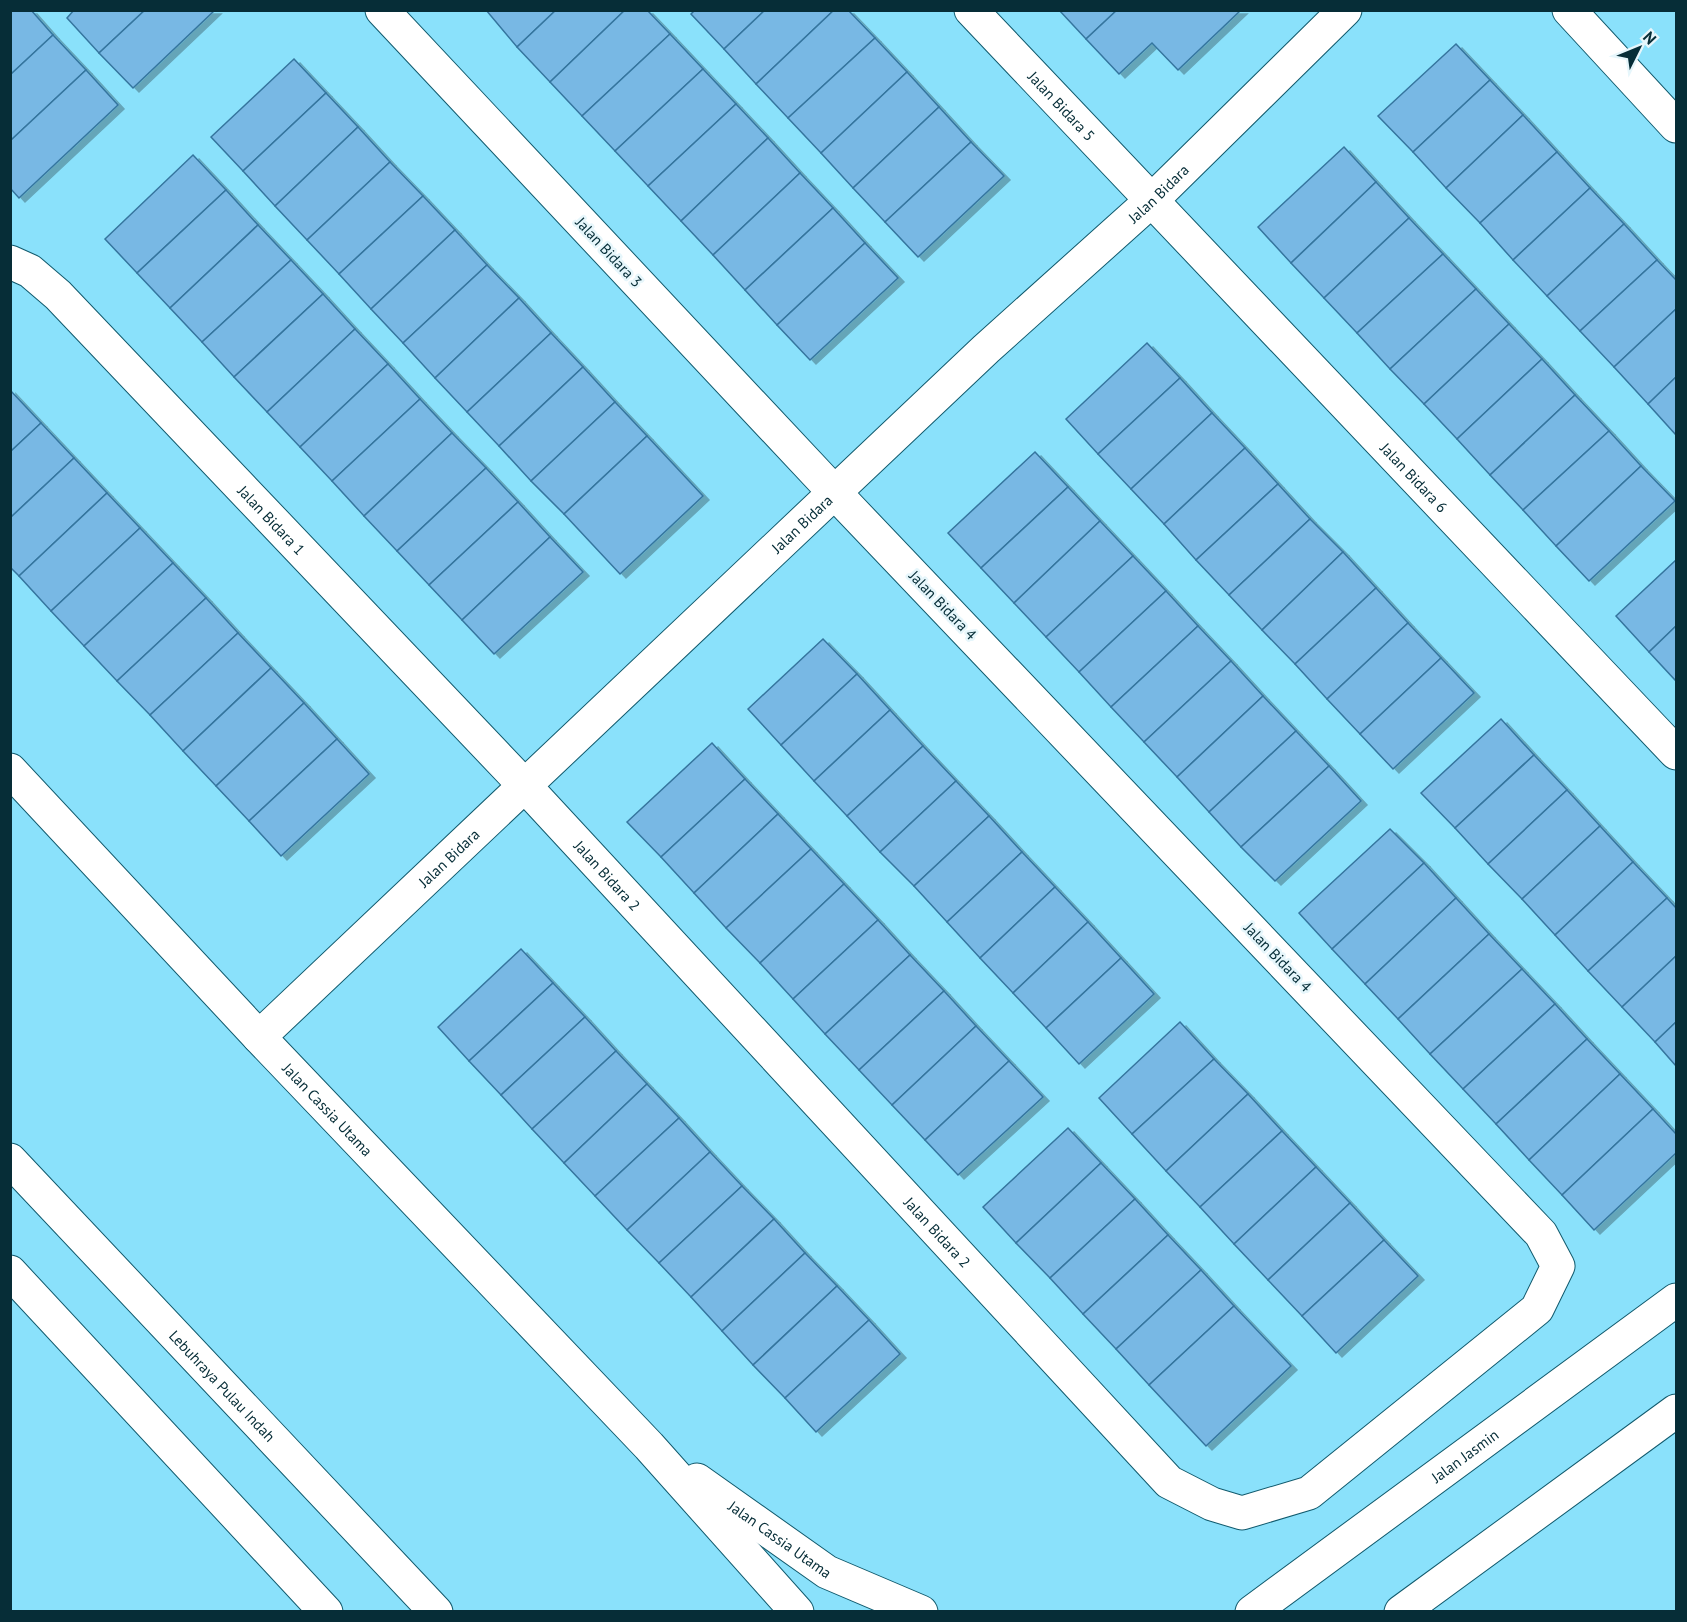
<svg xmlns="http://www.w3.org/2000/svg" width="1687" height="1622" viewBox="0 0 1687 1622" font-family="'PT Sans',sans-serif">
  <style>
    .building { fill: #78b8e4; stroke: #35759e; stroke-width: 1.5; filter: url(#shadow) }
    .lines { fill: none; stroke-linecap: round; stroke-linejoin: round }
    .street-casing { stroke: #115a6d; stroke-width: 35 }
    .secondary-casing { stroke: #115a6d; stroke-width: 35 }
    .primary-casing { stroke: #115a6d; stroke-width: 35 }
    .street { stroke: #fff; stroke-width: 33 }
    .secondary { stroke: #fff; stroke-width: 33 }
    .primary { stroke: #fff; stroke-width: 33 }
    .labels { text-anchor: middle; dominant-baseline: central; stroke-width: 5; stroke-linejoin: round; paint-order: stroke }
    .street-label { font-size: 15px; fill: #062d37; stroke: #e6f6fb }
  </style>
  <defs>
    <filter id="shadow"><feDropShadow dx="6" dy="4" stdDeviation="0" flood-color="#0004"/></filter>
  </defs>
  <rect width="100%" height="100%" fill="#8ae1fb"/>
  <g class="building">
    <path d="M10,10H31L53,35L10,75Z"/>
    <path d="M74,10H145L99,53L67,18Z"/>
    <path d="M145,10H215L133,88L99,53Z"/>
    <path d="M486,10H556L517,47Z"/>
    <path d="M556,10H625L550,82L517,47Z"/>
    <path d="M625,10H647L670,34L582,116L550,82Z"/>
    <path d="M695,10H765L724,49L691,14Z"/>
    <path d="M765,10H834L756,84L724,49Z"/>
    <path d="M834,10H848L875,38L788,118L756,84Z"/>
    <path d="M1059,10H1117L1086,39Z"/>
    <path d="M1117,10H1241L1178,70L1152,43L1119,74L1086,39Z"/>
    <path d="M670,34L703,69L615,151L582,116Z"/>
    <path d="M53,35L86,70L10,141V75Z"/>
    <path d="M875,38L907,72L821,153L788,118Z"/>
    <path d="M1456,44L1490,80L1413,152L1378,116Z"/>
    <path d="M294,59L326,93L243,171L211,137Z"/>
    <path d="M703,69L736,104L648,186L615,151Z"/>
    <path d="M86,70L118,105L19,198L10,188V141Z"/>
    <path d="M907,72L939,107L853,188L821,153Z"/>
    <path d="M1490,80L1523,115L1446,188L1413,152Z"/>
    <path d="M326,93L358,127L275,206L243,171Z"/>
    <path d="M736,104L768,138L681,221L648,186Z"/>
    <path d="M939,107L971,142L885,222L853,188Z"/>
    <path d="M1523,115L1557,152L1480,223L1446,188Z"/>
    <path d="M358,127L390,162L307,240L275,206Z"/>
    <path d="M768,138L800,173L713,255L681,221Z"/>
    <path d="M971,142L1004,176L918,257L885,222Z"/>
    <path d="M1344,147L1376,182L1291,263L1258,227Z"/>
    <path d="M1557,152L1590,188L1513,260L1480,223Z"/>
    <path d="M193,155L226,190L137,273L105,239Z"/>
    <path d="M390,162L423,196L339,274L307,240Z"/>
    <path d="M800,173L833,208L745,290L713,255Z"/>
    <path d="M1376,182L1409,218L1324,298L1291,263Z"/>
    <path d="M1590,188L1624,224L1547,296L1513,260Z"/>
    <path d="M226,190L258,225L170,308L137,273Z"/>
    <path d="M423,196L455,230L371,309L339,274Z"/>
    <path d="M833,208L865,243L777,325L745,290Z"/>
    <path d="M1409,218L1443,254L1357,333L1324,298Z"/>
    <path d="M1624,224L1657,260L1580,331L1547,296Z"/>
    <path d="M258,225L291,260L202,342L170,308Z"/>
    <path d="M455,230L487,265L403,343L371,309Z"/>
    <path d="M865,243L898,278L810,360L777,325Z"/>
    <path d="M1443,254L1476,289L1390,369L1357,333Z"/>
    <path d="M291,260L323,294L234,377L202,342Z"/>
    <path d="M1657,260L1676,280V309L1614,367L1580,331Z"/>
    <path d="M487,265L519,298L435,378L403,343Z"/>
    <path d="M1476,289L1509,324L1424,404L1390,369Z"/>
    <path d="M323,294L355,329L267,412L234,377Z"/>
    <path d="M519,298L551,333L467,412L435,378Z"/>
    <path d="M1676,309V377L1648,404L1614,367Z"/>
    <path d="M1509,324L1542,359L1457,439L1424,404Z"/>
    <path d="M355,329L388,364L300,447L267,412Z"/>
    <path d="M551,333L583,367L499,446L467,412Z"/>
    <path d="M1147,343L1180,378L1098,454L1066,419Z"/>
    <path d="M1542,359L1575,395L1490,475L1457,439Z"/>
    <path d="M388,364L420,399L332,481L300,447Z"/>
    <path d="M583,367L615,402L531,481L499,446Z"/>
    <path d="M1676,377V435L1648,404Z"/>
    <path d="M1180,378L1212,413L1131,489L1098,454Z"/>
    <path d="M10,390L41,423L10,452Z"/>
    <path d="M1575,395L1609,431L1523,510L1490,475Z"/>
    <path d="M420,399L452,433L364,516L332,481Z"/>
    <path d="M615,402L647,436L564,514L531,481Z"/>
    <path d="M1212,413L1245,448L1164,524L1131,489Z"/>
    <path d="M41,423L74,458L10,518V452Z"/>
    <path d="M1609,431L1641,466L1556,546L1523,510Z"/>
    <path d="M452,433L486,468L397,551L364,516Z"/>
    <path d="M647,436L703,496L620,574L564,514Z"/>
    <path d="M1245,448L1278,484L1196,560L1164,524Z"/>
    <path d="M1035,452L1068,487L981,568L948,533Z"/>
    <path d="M74,458L107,493L19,576L10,567V518Z"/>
    <path d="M1641,466L1675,501L1589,581L1556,546Z"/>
    <path d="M486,468L518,502L429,585L397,551Z"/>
    <path d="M1278,484L1310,519L1229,595L1196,560Z"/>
    <path d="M1068,487L1100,521L1014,603L981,568Z"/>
    <path d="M107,493L140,528L51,611L19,576Z"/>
    <path d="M518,502L550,537L462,620L429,585Z"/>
    <path d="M1310,519L1343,552L1262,630L1229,595Z"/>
    <path d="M1100,521L1133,556L1046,637L1014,603Z"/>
    <path d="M140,528L173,563L84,646L51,611Z"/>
    <path d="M550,537L583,572L494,654L462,620Z"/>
    <path d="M1343,552L1376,588L1295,664L1262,630Z"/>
    <path d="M1133,556L1166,591L1079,672L1046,637Z"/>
    <path d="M1676,560V626L1649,652L1616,616Z"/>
    <path d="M173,563L206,598L117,681L84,646Z"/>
    <path d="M1376,588L1408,623L1327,699L1295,664Z"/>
    <path d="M1166,591L1198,626L1111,707L1079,672Z"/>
    <path d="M206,598L238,633L150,715L117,681Z"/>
    <path d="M1408,623L1441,658L1360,734L1327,699Z"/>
    <path d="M1198,626L1231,661L1144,742L1111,707Z"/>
    <path d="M1676,626V681L1649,652Z"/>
    <path d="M238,633L271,668L183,751L150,715Z"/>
    <path d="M823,639L857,674L781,745L748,709Z"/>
    <path d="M1441,658L1474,693L1393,769L1360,734Z"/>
    <path d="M1231,661L1263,696L1177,777L1144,742Z"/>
    <path d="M271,668L304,703L216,786L183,751Z"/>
    <path d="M857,674L890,710L814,781L781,745Z"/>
    <path d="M1263,696L1296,731L1209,812L1177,777Z"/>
    <path d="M304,703L337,739L249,821L216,786Z"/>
    <path d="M890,710L923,746L847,816L814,781Z"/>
    <path d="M1501,719L1534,755L1455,828L1421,793Z"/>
    <path d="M1296,731L1329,766L1241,847L1209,812Z"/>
    <path d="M337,739L369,774L281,856L249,821Z"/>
    <path d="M712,743L745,779L661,857L627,822Z"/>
    <path d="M923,746L956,781L880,852L847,816Z"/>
    <path d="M1534,755L1567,790L1488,864L1455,828Z"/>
    <path d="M1329,766L1361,801L1275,881L1241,847Z"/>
    <path d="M745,779L778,814L694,893L661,857Z"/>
    <path d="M956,781L989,816L914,886L880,852Z"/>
    <path d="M1567,790L1600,826L1522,899L1488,864Z"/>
    <path d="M778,814L811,849L726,928L694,893Z"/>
    <path d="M989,816L1022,852L947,922L914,886Z"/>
    <path d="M1600,826L1633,862L1555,935L1522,899Z"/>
    <path d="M1390,829L1424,863L1332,949L1299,913Z"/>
    <path d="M811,849L844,884L760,963L726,928Z"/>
    <path d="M1022,852L1055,887L980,958L947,922Z"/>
    <path d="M1633,862L1667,898L1588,971L1555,935Z"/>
    <path d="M1424,863L1456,898L1365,984L1332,949Z"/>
    <path d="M844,884L878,920L793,999L760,963Z"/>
    <path d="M1055,887L1088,922L1013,993L980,958Z"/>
    <path d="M1456,898L1489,934L1398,1019L1365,984Z"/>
    <path d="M1667,898L1676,908V956L1622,1007L1588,971Z"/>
    <path d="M878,920L910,955L825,1034L793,999Z"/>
    <path d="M1088,922L1121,958L1046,1028L1013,993Z"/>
    <path d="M1489,934L1522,969L1430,1054L1398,1019Z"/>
    <path d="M521,949L553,983L469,1061L438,1027Z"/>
    <path d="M910,955L944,991L859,1070L825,1034Z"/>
    <path d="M1676,956V1022L1655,1042L1622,1007Z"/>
    <path d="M1121,958L1154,994L1079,1064L1046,1028Z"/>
    <path d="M1522,969L1555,1004L1463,1089L1430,1054Z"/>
    <path d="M553,983L585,1017L501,1095L469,1061Z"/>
    <path d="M944,991L976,1026L892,1105L859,1070Z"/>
    <path d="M1555,1004L1587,1039L1496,1124L1463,1089Z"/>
    <path d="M585,1017L616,1051L532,1129L501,1095Z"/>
    <path d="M1180,1022L1214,1059L1132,1134L1099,1098Z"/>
    <path d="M1676,1022V1066L1655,1042Z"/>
    <path d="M976,1026L1009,1061L925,1140L892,1105Z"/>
    <path d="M1587,1039L1620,1074L1529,1160L1496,1124Z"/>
    <path d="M616,1051L647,1084L564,1163L532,1129Z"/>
    <path d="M1214,1059L1248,1094L1166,1171L1132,1134Z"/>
    <path d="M1009,1061L1043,1097L958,1175L925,1140Z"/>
    <path d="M1620,1074L1653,1109L1562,1195L1529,1160Z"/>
    <path d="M647,1084L679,1118L595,1196L564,1163Z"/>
    <path d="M1248,1094L1282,1131L1200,1207L1166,1171Z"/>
    <path d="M1653,1109L1676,1134V1153L1594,1230L1562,1195Z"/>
    <path d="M679,1118L710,1152L627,1230L595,1196Z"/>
    <path d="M1068,1128L1101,1163L1016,1243L983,1207Z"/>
    <path d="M1282,1131L1316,1167L1234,1244L1200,1207Z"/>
    <path d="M710,1152L742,1186L659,1263L627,1230Z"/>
    <path d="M1101,1163L1135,1199L1050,1278L1016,1243Z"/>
    <path d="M1316,1167L1350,1203L1268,1280L1234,1244Z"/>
    <path d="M742,1186L774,1219L691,1297L659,1263Z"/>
    <path d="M1135,1199L1168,1235L1083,1314L1050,1278Z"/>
    <path d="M1350,1203L1384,1240L1302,1316L1268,1280Z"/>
    <path d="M774,1219L805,1253L722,1331L691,1297Z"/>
    <path d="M1168,1235L1201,1270L1116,1349L1083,1314Z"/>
    <path d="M1384,1240L1418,1276L1336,1353L1302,1316Z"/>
    <path d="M805,1253L837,1286L753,1365L722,1331Z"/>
    <path d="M1201,1270L1234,1306L1149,1385L1116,1349Z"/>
    <path d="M837,1286L869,1320L785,1398L753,1365Z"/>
    <path d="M1234,1306L1291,1366L1206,1446L1149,1385Z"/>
    <path d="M869,1320L900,1354L816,1432L785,1398Z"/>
  </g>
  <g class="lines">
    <defs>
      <g id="street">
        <path id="s1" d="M971,10L1676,753"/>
        <path d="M1569,10L1676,126"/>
        <path id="s2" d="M10,262L30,271L58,295L525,786L1169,1482L1212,1504L1242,1513L1309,1493L1537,1309L1558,1266L1541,1234L835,493L382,10"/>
        <path id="s3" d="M259,1037L986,349L1152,200L1345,10"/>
        <path id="s4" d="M1252,1612L1676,1300"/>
        <path d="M1401,1612L1676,1411"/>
      </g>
      <g id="secondary">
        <path id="s5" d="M10,770L259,1037L649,1446L797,1612"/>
        <path id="s6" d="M697,1480L827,1572L921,1612"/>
      </g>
      <g id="primary">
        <path id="s7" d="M10,1160L436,1612"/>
        <path d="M10,1272L326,1612"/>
      </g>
    </defs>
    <use href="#street" class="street-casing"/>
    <use href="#secondary" class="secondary-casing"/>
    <use href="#primary" class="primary-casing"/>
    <use href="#street" class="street"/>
    <use href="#secondary" class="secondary"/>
    <use href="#primary" class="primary"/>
  </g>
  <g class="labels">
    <g class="street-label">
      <text stroke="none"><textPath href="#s1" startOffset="132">Jalan Bidara 5</textPath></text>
      <text stroke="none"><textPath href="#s3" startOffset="1233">Jalan Bidara</textPath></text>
      <text transform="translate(609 252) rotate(47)">Jalan Bidara 3</text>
      <text stroke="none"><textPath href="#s1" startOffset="644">Jalan Bidara 6</textPath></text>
      <text stroke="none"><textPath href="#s2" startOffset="369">Jalan Bidara 1</textPath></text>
      <text stroke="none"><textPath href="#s3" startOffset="747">Jalan Bidara</textPath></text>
      <text transform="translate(943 605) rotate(46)">Jalan Bidara 4</text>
      <text stroke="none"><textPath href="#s3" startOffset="261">Jalan Bidara</textPath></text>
      <text stroke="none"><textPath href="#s2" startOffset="858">Jalan Bidara 2</textPath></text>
      <text transform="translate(1278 957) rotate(46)">Jalan Bidara 4</text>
      <text stroke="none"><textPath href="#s5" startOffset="465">Jalan Cassia Utama</textPath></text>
      <text stroke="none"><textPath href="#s2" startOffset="1344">Jalan Bidara 2</textPath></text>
      <text stroke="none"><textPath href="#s7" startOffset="310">Lebuhraya Pulau Indah</textPath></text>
      <text stroke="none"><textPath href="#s4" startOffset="264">Jalan Jasmin</textPath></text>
      <text stroke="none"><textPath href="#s6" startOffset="102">Jalan Cassia Utama</textPath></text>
    </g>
  </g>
  <rect width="1687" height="1622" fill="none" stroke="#062d37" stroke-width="24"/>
  <g transform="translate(1639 48) rotate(47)" stroke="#e6f6fb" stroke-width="4.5" paint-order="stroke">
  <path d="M0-4.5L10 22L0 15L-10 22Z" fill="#062d37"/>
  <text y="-9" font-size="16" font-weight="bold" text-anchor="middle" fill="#062d37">N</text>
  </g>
</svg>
